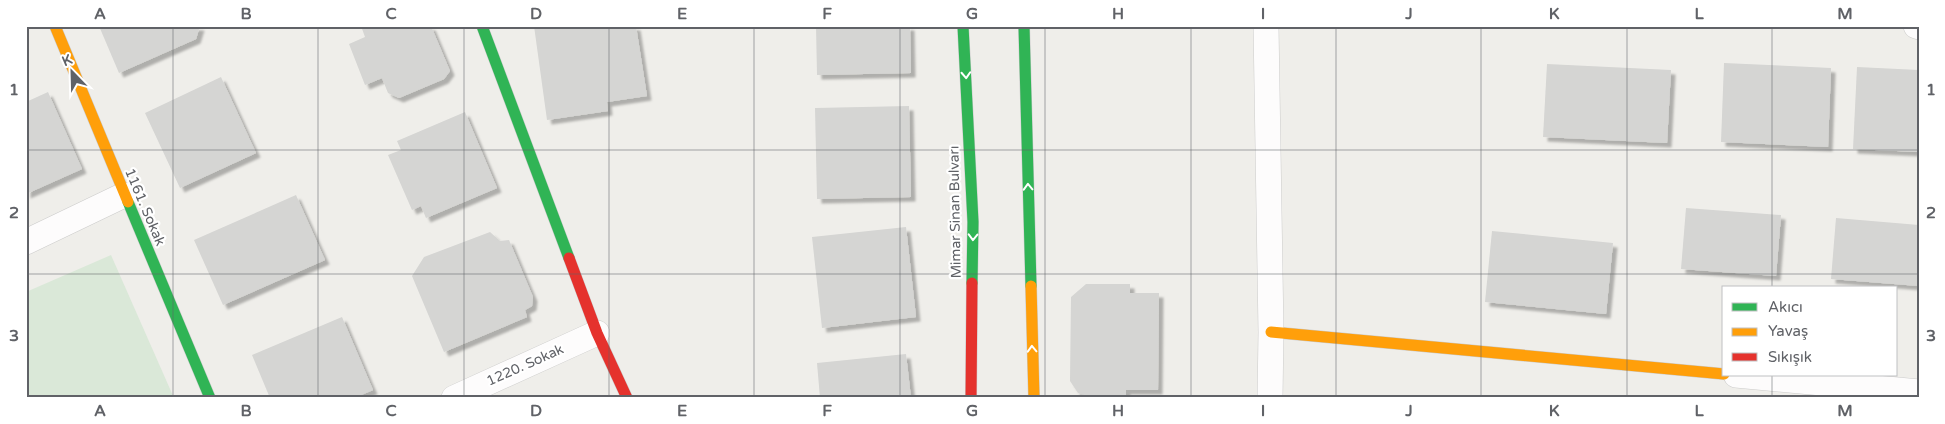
<svg xmlns="http://www.w3.org/2000/svg" width="1945" height="424" viewBox="0 0 1945 424" font-family="'Varela Round',sans-serif">
  <style>
    .green { fill: #dae8d8 }
    .building { fill: #d5d5d3; filter: url(#shadow) }
    .lines { fill: none; stroke-linecap: round; stroke-linejoin: round }
    .street-casing { stroke: #cccccb; stroke-width: 26 }
    .fast-casing { stroke: #cacacb; stroke-width: 12 }
    .slow-casing { stroke: #cacacb; stroke-width: 12 }
    .jam-casing { stroke: #cacacb; stroke-width: 12 }
    .street { stroke: #fdfcfc; stroke-width: 25 }
    .fast { stroke: #30b455; stroke-width: 11 }
    .slow { stroke: #ff9f0a; stroke-width: 11 }
    .jam { stroke: #e5322d; stroke-width: 11 }
    .oneway { stroke: #fff }
    .grid { fill: none; stroke: #606267; stroke-width: 1; stroke-opacity: 0.55 }
    .labels { text-anchor: middle; dominant-baseline: central; stroke-width: 4.5; stroke-linejoin: round; paint-order: stroke }
    .street-label { font-size: 14px; fill: #606267; stroke: #fff }
    .neatline { fill: none; stroke: #606267; stroke-width: 2 }
    .grid-label { font-size: 16px; text-anchor: middle; font-weight: bold; fill: #606267 }
  </style>
  <defs>
    <filter id="shadow"><feDropShadow dx="4.5" dy="4.5" stdDeviation="1" flood-color="#0004"/></filter>
  </defs>
  <rect width="100%" height="100%" fill="#efeeea"/>
  <path class="green" d="M111,255L174,398H26V292Z"/>
  <g class="building">
    <path d="M99,26H200L196,39L119,73Z"/>
    <path d="M361,26H431L450,71L444,79L399,98L388,93L382,78L365,85L349,44L365,37Z"/>
    <path d="M534,26H636L647,96L607,102L608,111L547,120Z"/>
    <path d="M816,26H910L911,73L817,75Z"/>
    <path d="M1724,63L1831,68L1828,147L1721,142Z"/>
    <path d="M1547,64L1671,70L1667,143L1543,137Z"/>
    <path d="M1857,67L1919,70V152L1853,149Z"/>
    <path d="M221,77L256,153L180,188L145,113Z"/>
    <path d="M48,92L82,169L26,194V102Z"/>
    <path d="M909,106L911,197L817,199L815,108Z"/>
    <path d="M465,112L497,188L426,218L421,206L412,210L388,155L401,150L397,141Z"/>
    <path d="M296,195L325,260L223,305L194,240Z"/>
    <path d="M1686,208L1781,215L1776,276L1681,269Z"/>
    <path d="M1836,218L1919,225V286L1831,279Z"/>
    <path d="M906,227L916,317L822,328L812,237Z"/>
    <path d="M1492,231L1613,243L1606,314L1485,302Z"/>
    <path d="M490,232L500,241L509,240L533,297L532,306L525,310L527,317L444,352L412,276L424,257Z"/>
    <path d="M1086,284H1130V293H1159L1158,390H1126V398H1095L1078,393L1070,381L1071,297Z"/>
    <path d="M342,317L373,390L354,398H270L252,355Z"/>
    <path d="M906,354L911,398H820L817,363Z"/>
  </g>
  <g class="lines">
    <defs>
      <g id="street">
        <path d="M1266,26L1271,332L1270,398"/>
        <path d="M1916,26L1919,27"/>
        <path d="M26,242L124,195"/>
        <path d="M1736,375L1919,392"/>
        <path d="M454,398L597,333"/>
      </g>
      <g id="fast">
        <path d="M482,26L569,258"/>
        <path d="M963,26L973,222L972,283"/>
        <path d="M1024,26L1031,286"/>
        <path d="M128,202L210,398"/>
      </g>
      <g id="slow">
        <path d="M55,26L128,202"/>
        <path d="M1031,286L1034,398"/>
        <path d="M1271,332L1724,374"/>
      </g>
      <g id="jam">
        <path d="M569,258L597,333L627,398"/>
        <path d="M971,398L972,283"/>
      </g>
    </defs>
    <use href="#street" class="street-casing"/>
    <use href="#fast" class="fast-casing"/>
    <use href="#slow" class="slow-casing"/>
    <use href="#jam" class="jam-casing"/>
    <use href="#street" class="street"/>
    <use href="#fast" class="fast"/>
    <use href="#slow" class="slow"/>
    <use href="#jam" class="jam"/>
  </g>
  <defs><path id="oneway-chevron" d="M-2-3.5L2.5 0L-2 3.5" fill="none" stroke-width="1.6" stroke-linecap="round" stroke-linejoin="round" transform="scale(1.25)"/></defs>
  <g class="oneway">
    <use href="#oneway-chevron" transform="translate(966 75) rotate(87)"/>
    <use href="#oneway-chevron" transform="translate(1028 187) rotate(-92)"/>
    <use href="#oneway-chevron" transform="translate(973 237) rotate(91)"/>
    <use href="#oneway-chevron" transform="translate(1032 349) rotate(-92)"/>
  </g>
  <path class="grid" d="M173,26V398M318,26V398M464,26V398M609,26V398M754,26V398M900,26V398M1045,26V398M1191,26V398M1336,26V398M1481,26V398M1627,26V398M1772,26V288M26,150H1919M26,274H1919M1772,375V398"/>
  <g class="labels">
    <g class="street-label">
      <text transform="translate(145 207) rotate(67)">1161. Sokak</text>
      <text transform="translate(955 212) rotate(-91)">Mimar Sinan Bulvarı</text>
      <text transform="translate(525 365) rotate(-24)">1220. Sokak</text>
    </g>
  </g>
  <rect width="1945" height="424" fill="none" stroke="#ffffff" stroke-width="55"/>
  <rect x="1722" y="286" width="175" height="90" fill="#ffffff" stroke="#bfc0c2"/>
  <rect x="1732" y="303" width="25" height="8" fill="#30b455" stroke="#bfc0c2"/>
  <text x="1768" y="312" font-size="15" fill="#606267">Akıcı</text>
  <rect x="1732" y="328" width="25" height="8" fill="#ff9f0a" stroke="#bfc0c2"/>
  <text x="1768" y="336" font-size="15" fill="#606267">Yavaş</text>
  <rect x="1732" y="353" width="25" height="8" fill="#e5322d" stroke="#bfc0c2"/>
  <text x="1768" y="362" font-size="15" fill="#606267">Sıkışık</text>
  <g transform="translate(72 72) rotate(337)" stroke="#ffffff" stroke-width="4" paint-order="stroke">
  <path d="M0-4L9 19L0 12L-9 19Z" fill="#606267"/>
  <text y="-8" font-size="14" font-weight="bold" text-anchor="middle" fill="#606267">K</text>
  </g>
  <rect x="28" y="28" width="1890" height="368" class="neatline"/>
  <g class="grid-label">
    <text x="100" y="19">A</text>
    <text x="246" y="19">B</text>
    <text x="391" y="19">C</text>
    <text x="536" y="19">D</text>
    <text x="682" y="19">E</text>
    <text x="827" y="19">F</text>
    <text x="972" y="19">G</text>
    <text x="1118" y="19">H</text>
    <text x="1263" y="19">I</text>
    <text x="1409" y="19">J</text>
    <text x="1554" y="19">K</text>
    <text x="1699" y="19">L</text>
    <text x="1845" y="19">M</text>
    <text x="14" y="95">1</text>
    <text x="1931" y="95">1</text>
    <text x="14" y="218">2</text>
    <text x="1931" y="218">2</text>
    <text x="14" y="341">3</text>
    <text x="1931" y="341">3</text>
    <text x="100" y="416">A</text>
    <text x="246" y="416">B</text>
    <text x="391" y="416">C</text>
    <text x="536" y="416">D</text>
    <text x="682" y="416">E</text>
    <text x="827" y="416">F</text>
    <text x="972" y="416">G</text>
    <text x="1118" y="416">H</text>
    <text x="1263" y="416">I</text>
    <text x="1409" y="416">J</text>
    <text x="1554" y="416">K</text>
    <text x="1699" y="416">L</text>
    <text x="1845" y="416">M</text>
  </g>
</svg>
